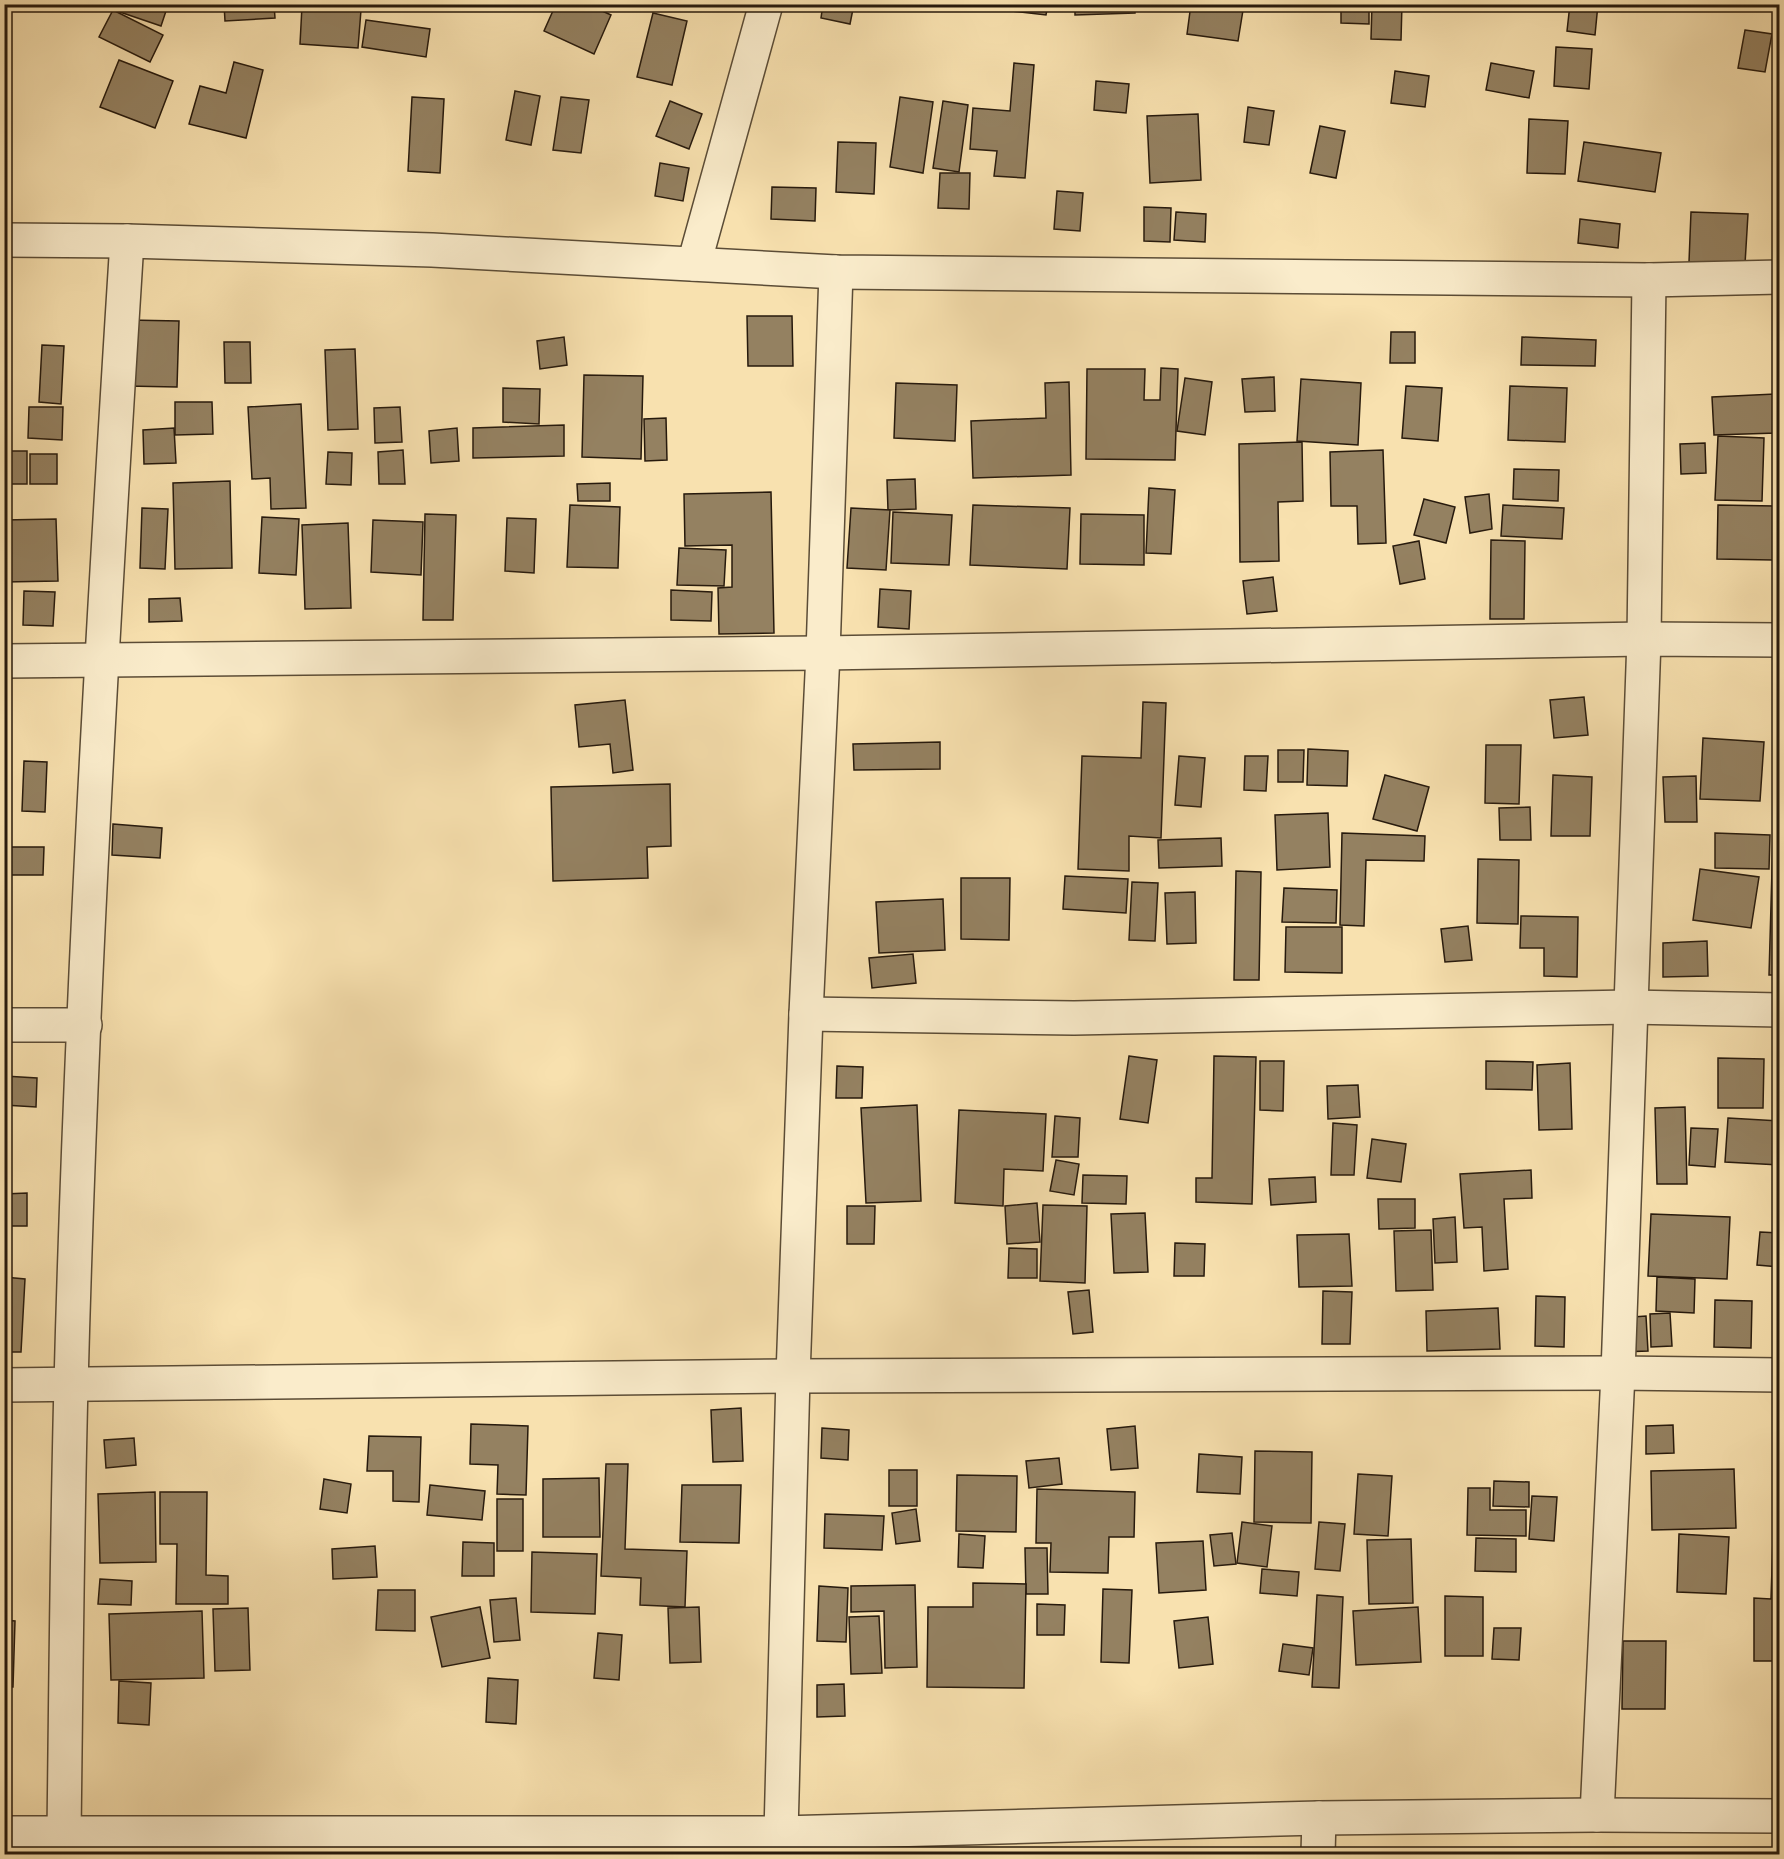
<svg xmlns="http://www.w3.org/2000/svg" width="1784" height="1859" viewBox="0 0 1784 1859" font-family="'EB Garamond',serif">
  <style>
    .building { fill: #948161; stroke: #271a0d; stroke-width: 1.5 }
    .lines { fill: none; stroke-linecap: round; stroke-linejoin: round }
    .minor-casing { stroke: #5b4c36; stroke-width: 36 }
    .minor { stroke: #faeccb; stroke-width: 33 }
  </style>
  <rect width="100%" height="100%" fill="#f8e1af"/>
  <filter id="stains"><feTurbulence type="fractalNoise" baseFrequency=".00333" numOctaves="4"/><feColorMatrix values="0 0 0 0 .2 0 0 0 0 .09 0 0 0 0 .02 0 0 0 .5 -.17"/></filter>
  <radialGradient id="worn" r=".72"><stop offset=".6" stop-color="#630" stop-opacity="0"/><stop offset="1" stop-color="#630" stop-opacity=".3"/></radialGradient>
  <g class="building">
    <path d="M113,4H167L168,5L161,26L111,9Z"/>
    <path d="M224,4H274L275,18L225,21Z"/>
    <path d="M556,4H587L611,15L594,54L544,31Z"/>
    <path d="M823,4H854L850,24L821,18Z"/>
    <path d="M993,4H1048L1046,15L993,9Z"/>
    <path d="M1075,4H1135V13L1075,15Z"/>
    <path d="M1191,4H1205L1243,10L1238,41L1187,34Z"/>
    <path d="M1341,4H1369V24L1341,23Z"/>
    <path d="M1372,4H1402L1401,40L1371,39Z"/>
    <path d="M1570,4H1598L1595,35L1567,31Z"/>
    <path d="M302,6L361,10L358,48L300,44Z"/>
    <path d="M113,10L163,35L150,62L99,37Z"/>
    <path d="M653,13L687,21L672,85L637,77Z"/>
    <path d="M366,20L430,29L426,57L362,47Z"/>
    <path d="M1745,30L1772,34L1765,72L1738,68Z"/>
    <path d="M1556,47L1592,49L1589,89L1554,86Z"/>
    <path d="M119,60L173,81L155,128L100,107Z"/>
    <path d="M234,62L263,70L246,138L189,124L200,86L226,93Z"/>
    <path d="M1014,63L1034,65L1025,178L994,176L997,151L970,149L973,108L1010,111Z"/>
    <path d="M1491,63L1534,71L1529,98L1486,90Z"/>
    <path d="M1395,71L1429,76L1425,107L1391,103Z"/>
    <path d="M1096,81L1129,84L1126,113L1094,110Z"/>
    <path d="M515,91L540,96L531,145L506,140Z"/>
    <path d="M412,97L444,99L440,173L408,171Z"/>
    <path d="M561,97L589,100L581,153L553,150Z"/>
    <path d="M900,97L933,102L923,173L890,167Z"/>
    <path d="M670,101L702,114L689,149L656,136Z"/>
    <path d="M943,101L968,105L959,172L933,168Z"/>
    <path d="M1248,107L1274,111L1269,145L1244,142Z"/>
    <path d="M1198,114L1201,180L1150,183L1147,116Z"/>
    <path d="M1529,119L1568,121L1565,174L1527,173Z"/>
    <path d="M1320,126L1345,131L1336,178L1310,173Z"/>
    <path d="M838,142L876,143L874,194L836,192Z"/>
    <path d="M1584,142L1661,153L1655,192L1578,181Z"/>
    <path d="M660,163L689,168L683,201L655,196Z"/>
    <path d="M940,173H970L969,209L938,208Z"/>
    <path d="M772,187L816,188L815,221L771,219Z"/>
    <path d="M1057,191L1083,193L1080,231L1054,229Z"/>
    <path d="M1144,207L1171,208L1170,242L1144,241Z"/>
    <path d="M1176,212L1206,214L1205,242L1174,240Z"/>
    <path d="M1691,212L1748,214L1745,264L1689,262Z"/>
    <path d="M1580,219L1620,224L1618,248L1578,243Z"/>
    <path d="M747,316H792L793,366H748Z"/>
    <path d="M128,320L179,321L177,387L126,386Z"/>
    <path d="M1391,332H1415V363H1390Z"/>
    <path d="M564,337L567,365L540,369L537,341Z"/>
    <path d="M1522,337L1596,340L1595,366L1521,365Z"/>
    <path d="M224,342H250L251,383H225Z"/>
    <path d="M42,345L64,346L61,404L39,402Z"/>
    <path d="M355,349L358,429L328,430L325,350Z"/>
    <path d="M1161,368L1178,369L1175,460L1086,459L1087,369H1145L1144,400H1160Z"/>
    <path d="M584,375L643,376L641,459L582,457Z"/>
    <path d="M1274,377L1275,411L1245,412L1242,379Z"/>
    <path d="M1185,378L1212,382L1205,435L1177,431Z"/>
    <path d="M1301,379L1361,383L1358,445L1297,441Z"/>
    <path d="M1069,382L1071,475L973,478L971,421L1046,418L1045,383Z"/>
    <path d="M896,383L957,385L955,441L894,438Z"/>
    <path d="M1406,386L1442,388L1438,441L1402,438Z"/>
    <path d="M1510,386L1567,388L1565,442L1508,440Z"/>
    <path d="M503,388L540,389L539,424L503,422Z"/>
    <path d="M1775,394L1776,433L1714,435L1712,397Z"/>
    <path d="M175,402H212L213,434L175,435Z"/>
    <path d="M301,404L306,508L271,509L270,478L252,479L248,407Z"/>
    <path d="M29,407H63L62,440L28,438Z"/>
    <path d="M400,407L402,442L375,443L374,408Z"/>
    <path d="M666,418L667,460L645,461L644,419Z"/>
    <path d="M564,425V456L473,458V428Z"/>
    <path d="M174,428L176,463L144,464L143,430Z"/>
    <path d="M457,428L459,461L431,463L429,431Z"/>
    <path d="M1718,436L1764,438L1762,501L1715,500Z"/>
    <path d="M1302,442L1303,501L1278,502L1279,561L1240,562L1239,444Z"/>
    <path d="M1705,443L1706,473L1681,474L1680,444Z"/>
    <path d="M403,450L405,484H379L378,452Z"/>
    <path d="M1383,450L1386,543L1358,544L1357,506H1331L1330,452Z"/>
    <rect x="4" y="451" width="23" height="33"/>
    <path d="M328,452L352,453L351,485L326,484Z"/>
    <rect x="30" y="454" width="27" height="30"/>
    <path d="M1514,469L1559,470L1558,501L1513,499Z"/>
    <path d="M915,479L916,509L888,510L887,480Z"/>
    <path d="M230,481L232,568L175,569L173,483Z"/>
    <path d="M610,483V501H578L577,484Z"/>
    <path d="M1149,488L1175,490L1171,554L1146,553Z"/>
    <path d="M771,492L774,633L719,634L718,588L732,587V545L685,546L684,494Z"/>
    <path d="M1489,494L1492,529L1470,533L1465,497Z"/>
    <path d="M1424,499L1455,507L1446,543L1414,535Z"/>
    <path d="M570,505L620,507L618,568L567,567Z"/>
    <path d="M973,505L1070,508L1067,569L970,565Z"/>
    <path d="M1503,505L1564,508L1562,539L1501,536Z"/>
    <path d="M1718,505L1774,506L1773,560L1717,559Z"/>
    <path d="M142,508L168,509L165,569L140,568Z"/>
    <path d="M851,508L890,510L886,570L847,568Z"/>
    <path d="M893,512L952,515L949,565L891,563Z"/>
    <path d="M425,514L456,515L453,620H423Z"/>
    <path d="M1081,514L1144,515V565L1080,564Z"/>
    <path d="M262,517L299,519L296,575L259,573Z"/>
    <path d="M507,518L536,519L534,573L505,571Z"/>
    <path d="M56,519L58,581L4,582V520Z"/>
    <path d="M373,520L423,522L421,575L371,572Z"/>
    <path d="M348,523L351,608L305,609L302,525Z"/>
    <path d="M1491,540L1525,541L1524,619H1490Z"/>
    <path d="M1419,541L1425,579L1400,584L1393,546Z"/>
    <path d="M679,548L726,550L724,586L677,585Z"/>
    <path d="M1273,577L1277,611L1247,614L1243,581Z"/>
    <path d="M880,589L911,591L909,629L878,627Z"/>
    <path d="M671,590L712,592L711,621L671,620Z"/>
    <path d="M24,591L55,592L53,626L23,625Z"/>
    <path d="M180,598L182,621L149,622V599Z"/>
    <path d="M1584,697L1588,735L1554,738L1550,700Z"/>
    <path d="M625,700L633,770L613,773L610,744L579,747L575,705Z"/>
    <path d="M1143,702L1166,703L1161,838L1129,836V871L1078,869L1082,756L1141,758Z"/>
    <path d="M1703,738L1764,742L1760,801L1700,799Z"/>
    <path d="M940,742V769L854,770L853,744Z"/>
    <path d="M1486,745H1521L1519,804L1485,803Z"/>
    <path d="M1308,749L1348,751L1347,786L1307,785Z"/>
    <path d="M1278,750H1304L1303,782H1278Z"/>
    <path d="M1179,756L1205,758L1201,807L1175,805Z"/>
    <path d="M1245,756H1268L1266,791L1244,790Z"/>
    <path d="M24,761L47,762L45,812L22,811Z"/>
    <path d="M1385,775L1429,787L1417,831L1373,819Z"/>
    <path d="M1553,775L1592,777L1590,836H1551Z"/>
    <path d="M1696,776L1697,822H1665L1663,777Z"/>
    <path d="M670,784L671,846L647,847L648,878L553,881L551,787Z"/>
    <path d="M1530,807L1531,840H1500L1499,808Z"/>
    <path d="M1328,813L1330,867L1277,870L1275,815Z"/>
    <path d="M113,824L162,828L160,858L112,855Z"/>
    <path d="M1342,833L1425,836L1424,861L1366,860L1364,926L1340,925Z"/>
    <path d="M1715,833L1770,835L1769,869L1715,868Z"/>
    <path d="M1773,835H1780V975H1769Z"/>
    <path d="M1221,838L1222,866L1159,868L1158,840Z"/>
    <path d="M4,847H44L43,875H4Z"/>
    <path d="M1478,859L1519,860L1518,924L1477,923Z"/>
    <path d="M1700,869L1759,877L1751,928L1693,920Z"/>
    <path d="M1236,871L1261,872L1259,980H1234Z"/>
    <path d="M1065,876L1128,879L1126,913L1063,909Z"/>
    <path d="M961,878H1010L1009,940L961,939Z"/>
    <path d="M1132,882L1158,883L1155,941L1129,940Z"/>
    <path d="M1284,888L1337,890L1336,923L1282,922Z"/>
    <path d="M1195,892L1196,943L1167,944L1165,893Z"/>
    <path d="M943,899L945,950L879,953L876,902Z"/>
    <path d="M1521,916L1578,917L1577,977L1544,976V948H1520Z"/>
    <path d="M1468,926L1472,960L1445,962L1441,929Z"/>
    <path d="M1286,927H1342V973L1285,972Z"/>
    <path d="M1707,941L1708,976L1663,977V943Z"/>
    <path d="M913,954L916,983L872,988L869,958Z"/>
    <path d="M1129,1056L1157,1060L1148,1123L1120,1119Z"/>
    <path d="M1214,1056L1256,1057L1252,1204L1196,1202V1178H1212Z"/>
    <path d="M1718,1058L1764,1059L1763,1108H1718Z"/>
    <path d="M1260,1061H1284L1283,1111L1260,1110Z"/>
    <path d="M1486,1061L1533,1062L1532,1090L1486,1089Z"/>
    <path d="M1570,1063L1572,1129L1539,1130L1537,1065Z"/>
    <path d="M837,1066L863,1067L862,1098H836Z"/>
    <path d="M4,1076L37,1078L36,1107L4,1105Z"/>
    <path d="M1358,1085L1360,1117L1328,1119L1327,1086Z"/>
    <path d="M917,1105L921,1201L866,1203L861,1108Z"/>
    <path d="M1685,1107L1687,1184H1657L1655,1108Z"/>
    <path d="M959,1110L1046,1114L1043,1171L1004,1169L1003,1206L955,1203Z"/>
    <path d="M1055,1116L1080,1118L1078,1157H1052Z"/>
    <path d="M1728,1118L1780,1121V1165L1725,1162Z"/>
    <path d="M1333,1123L1357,1125L1354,1175H1331Z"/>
    <path d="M1691,1128L1718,1129L1715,1167L1689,1165Z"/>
    <path d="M1372,1139L1406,1144L1401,1182L1367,1178Z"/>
    <path d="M1056,1160L1079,1164L1074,1195L1050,1191Z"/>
    <path d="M1531,1170L1532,1198L1504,1199L1508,1269L1484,1271L1482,1227L1464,1228L1460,1174Z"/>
    <path d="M1083,1175L1127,1176L1126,1204L1082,1203Z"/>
    <path d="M1315,1177L1316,1202L1271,1205L1269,1179Z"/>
    <path d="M27,1193V1226H4V1194Z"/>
    <path d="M1378,1199H1415V1228L1379,1229Z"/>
    <path d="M1037,1203L1040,1242L1007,1244L1005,1206Z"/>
    <path d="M1043,1205L1087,1206L1085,1283L1040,1281Z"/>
    <path d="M847,1206H875L874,1244H847Z"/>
    <path d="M1145,1213L1148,1272L1114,1273L1111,1214Z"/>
    <path d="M1651,1214L1730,1217L1727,1279L1648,1276Z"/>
    <path d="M1455,1217L1457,1262L1435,1263L1433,1219Z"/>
    <path d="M1431,1230L1433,1290L1396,1291L1394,1231Z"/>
    <path d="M1760,1232L1780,1233V1267L1757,1265Z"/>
    <path d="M1349,1234L1352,1286L1299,1287L1297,1235Z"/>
    <path d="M1175,1243L1205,1244L1204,1276H1174Z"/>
    <path d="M1009,1248L1037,1249V1278H1008Z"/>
    <path d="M4,1277L25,1279L21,1352H4Z"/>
    <path d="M1657,1277L1695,1279L1694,1313L1656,1311Z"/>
    <path d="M1089,1290L1093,1332L1073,1334L1068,1292Z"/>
    <path d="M1323,1291L1352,1292L1350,1344H1322Z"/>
    <path d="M1536,1296L1565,1297L1564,1347L1535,1346Z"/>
    <path d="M1715,1300L1752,1301L1751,1348L1714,1347Z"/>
    <path d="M1498,1308L1500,1349L1427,1351L1426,1311Z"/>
    <path d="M1670,1313L1672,1346L1651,1347L1650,1314Z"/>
    <path d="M1646,1316L1648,1351L1621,1352L1619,1318Z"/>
    <path d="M741,1408L743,1461L713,1462L711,1410Z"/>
    <path d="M471,1424L528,1426L526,1495L497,1494L498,1465L470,1464Z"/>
    <path d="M1673,1425L1674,1453L1646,1454V1426Z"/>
    <path d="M1135,1426L1138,1468L1111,1470L1107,1429Z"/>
    <path d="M822,1428L849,1430L848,1460L821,1458Z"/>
    <path d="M369,1436L421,1437L419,1502L393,1501V1471H367Z"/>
    <path d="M134,1438L136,1465L106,1468L104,1440Z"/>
    <path d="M1255,1451L1312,1452L1311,1523L1254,1522Z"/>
    <path d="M1199,1454L1242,1457L1240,1494L1197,1492Z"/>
    <path d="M1059,1458L1062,1484L1029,1488L1026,1461Z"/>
    <path d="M606,1464H628L625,1549L687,1551L685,1607L640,1605L641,1578L601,1576Z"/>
    <path d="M1734,1469L1736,1528L1652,1530L1651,1471Z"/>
    <rect x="889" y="1470" width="28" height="36"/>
    <path d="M1358,1474L1392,1476L1388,1536L1354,1534Z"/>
    <path d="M957,1475L1017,1476L1016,1532L956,1531Z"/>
    <path d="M599,1478L600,1537H543V1479Z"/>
    <path d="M324,1479L351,1484L347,1513L320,1509Z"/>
    <path d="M1494,1481L1529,1482V1507L1493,1506Z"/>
    <path d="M430,1485L485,1491L482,1520L427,1515Z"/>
    <path d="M682,1485H741L739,1543L680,1542Z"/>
    <path d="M1468,1488H1490V1510H1526V1536L1467,1535Z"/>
    <path d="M1037,1489L1135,1492L1134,1537H1109L1108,1573L1050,1572L1051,1543H1036Z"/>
    <path d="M155,1492L156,1562L100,1563L98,1494Z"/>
    <path d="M160,1492H207L206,1575L228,1576V1604H176L177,1544H160Z"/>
    <path d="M1532,1496L1557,1497L1554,1541L1529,1539Z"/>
    <rect x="497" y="1499" width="26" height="52"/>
    <path d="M916,1509L920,1541L896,1544L892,1513Z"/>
    <path d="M825,1514L884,1516L882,1550L824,1548Z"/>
    <path d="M1242,1522L1272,1526L1267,1567L1237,1563Z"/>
    <path d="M1319,1522L1345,1524L1340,1571L1315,1569Z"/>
    <path d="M1232,1533L1236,1564L1214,1566L1210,1535Z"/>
    <path d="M959,1534L985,1536L983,1568L958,1567Z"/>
    <path d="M1679,1534L1729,1537L1726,1594L1677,1592Z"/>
    <path d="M1476,1538L1516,1539V1572L1475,1571Z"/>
    <path d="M1773,1538H1780V1661H1754V1598L1771,1599Z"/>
    <path d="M1411,1539L1413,1603L1369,1604L1367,1540Z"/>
    <path d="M1203,1541L1206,1590L1159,1593L1156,1543Z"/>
    <path d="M463,1542L494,1543V1576H462Z"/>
    <path d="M375,1546L377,1577L333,1579L332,1549Z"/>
    <path d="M1025,1548H1047L1048,1594H1026Z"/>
    <path d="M4,1552H9L8,1582H4Z"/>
    <path d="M532,1552L597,1554L595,1614L531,1612Z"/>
    <path d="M1262,1569L1299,1572L1297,1596L1260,1593Z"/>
    <path d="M100,1579L132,1581L131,1605L98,1604Z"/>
    <path d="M973,1583L1026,1584L1024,1688L927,1687L928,1607H973Z"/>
    <rect x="4" y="1585" width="5" height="18"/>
    <path d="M915,1585L917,1667L885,1668L884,1611L851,1612V1586Z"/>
    <path d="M819,1586L848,1588L846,1642L817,1641Z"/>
    <path d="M1103,1589L1132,1590L1129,1663L1101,1662Z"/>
    <path d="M378,1590H415V1631L376,1630Z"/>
    <path d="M1317,1595L1343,1597L1339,1688L1312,1687Z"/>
    <path d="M1445,1596L1483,1597V1656H1445Z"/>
    <path d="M516,1598L520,1640L494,1642L490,1600Z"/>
    <path d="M1037,1604L1065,1605L1064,1635H1037Z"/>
    <path d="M480,1607L490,1658L442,1667L431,1617Z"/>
    <path d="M699,1607L701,1662L670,1663L668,1608Z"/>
    <path d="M1418,1607L1421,1662L1356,1665L1353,1611Z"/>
    <path d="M248,1608L250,1670L215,1671L213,1609Z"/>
    <path d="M202,1611L204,1678L111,1680L109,1614Z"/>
    <path d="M879,1616L882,1673L851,1674L849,1617Z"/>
    <path d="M1208,1617L1213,1664L1179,1668L1174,1621Z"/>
    <path d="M4,1620L15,1621L13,1687L4,1686Z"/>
    <path d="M1494,1628H1521L1519,1660L1492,1659Z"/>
    <path d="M598,1633L622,1635L619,1680L594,1678Z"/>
    <path d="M1623,1641H1666L1665,1709H1622Z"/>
    <path d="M1283,1644L1313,1648L1309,1675L1279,1671Z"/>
    <path d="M488,1678L518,1680L516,1724L486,1722Z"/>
    <path d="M119,1681L151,1683L149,1725L118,1723Z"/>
    <path d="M844,1684L845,1716L817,1717V1685Z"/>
  </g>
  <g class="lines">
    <defs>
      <g id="minor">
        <path d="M4,240L127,241L432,250L836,272L1649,280L1780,277"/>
        <path d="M694,264L766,4"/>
        <path d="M4,661L823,653L1644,639L1780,640"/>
        <path d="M806,1014L1074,1018L1629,1007L1780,1010"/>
        <path d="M4,1025H85"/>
        <path d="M4,1385L793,1376L1618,1373L1780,1375"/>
        <path d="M1597,1815L1618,1373L1644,639L1649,280"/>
        <path d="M4,1833H781L1319,1818L1597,1815L1780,1816"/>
        <path d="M64,1833C66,1683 67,1534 71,1385C81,1003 103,622 127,241"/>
        <path d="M781,1833L793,1376L806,1014L823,653L836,272"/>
        <path d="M1318,1854L1319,1818"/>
      </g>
    </defs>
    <use href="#minor" class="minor-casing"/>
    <use href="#minor" class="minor"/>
  </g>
  <rect width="1784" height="1859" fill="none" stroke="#f8e1af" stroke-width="24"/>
  <rect x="6" y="6" width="1772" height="1847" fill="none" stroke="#271a0d" stroke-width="3"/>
  <rect x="12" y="12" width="1760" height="1835" fill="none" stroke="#271a0d" stroke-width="1.5"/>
  <rect width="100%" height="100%" filter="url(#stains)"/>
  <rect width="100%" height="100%" fill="url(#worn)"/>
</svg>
